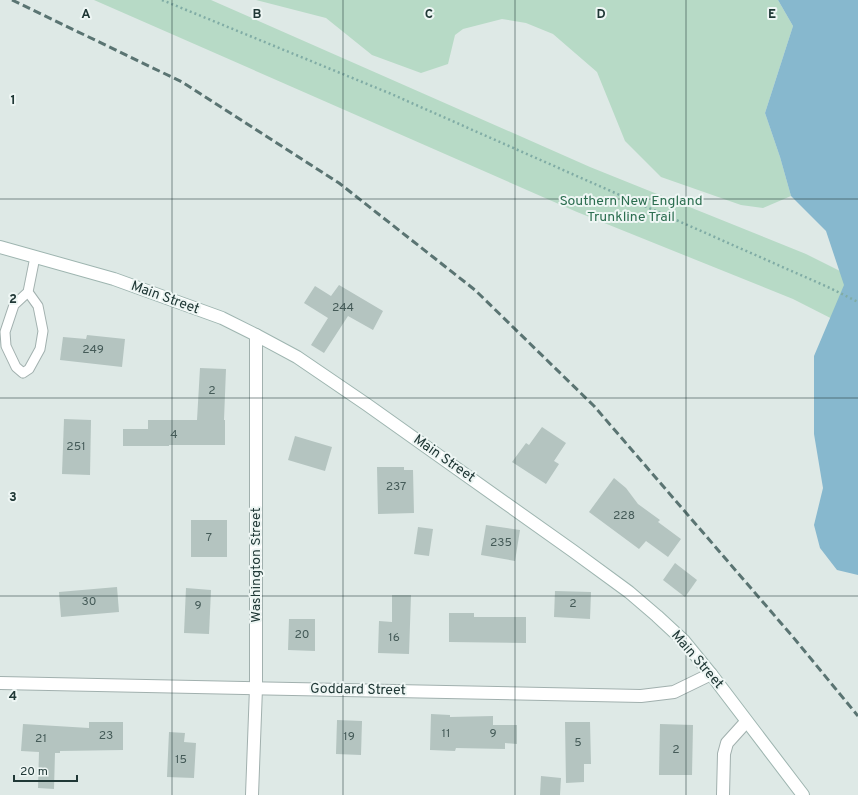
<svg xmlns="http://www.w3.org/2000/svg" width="858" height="795" viewBox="0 0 858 795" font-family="Overpass,sans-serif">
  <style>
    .green { fill: #b7dac6 }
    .water { fill: #87b8ce }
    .building { fill: #b4c4c0 }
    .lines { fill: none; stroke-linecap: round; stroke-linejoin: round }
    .service-casing { stroke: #a1b0ae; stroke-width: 11 }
    .minor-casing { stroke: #a1b0ae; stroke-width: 14 }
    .secondary-casing { stroke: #9eb5b0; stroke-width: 14 }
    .path { stroke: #80aca5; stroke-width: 2.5; stroke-dasharray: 2 3; stroke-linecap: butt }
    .service { stroke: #fff; stroke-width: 9 }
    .minor { stroke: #fff; stroke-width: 12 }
    .secondary { stroke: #fff; stroke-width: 12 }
    .rail { stroke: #5a7472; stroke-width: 3; stroke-dasharray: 8 4; stroke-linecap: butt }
    .grid { fill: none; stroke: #203836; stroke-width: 1; stroke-opacity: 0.55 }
    .labels { text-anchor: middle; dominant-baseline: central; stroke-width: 4; stroke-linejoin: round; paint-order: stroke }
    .number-label { font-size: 12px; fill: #455b58 }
    .park-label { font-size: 14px; fill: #2c6e50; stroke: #eef6f4 }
    .street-label { font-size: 14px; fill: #203836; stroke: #eef6f4 }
    .grid-label { font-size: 13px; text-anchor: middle; font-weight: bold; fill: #203836; stroke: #eef6f4; stroke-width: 4; stroke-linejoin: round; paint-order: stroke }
  </style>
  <rect width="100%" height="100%" fill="#dee9e6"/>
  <g class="green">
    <path d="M94,0H211L590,167L806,254L858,280V332L793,299L577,212Z"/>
    <path d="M256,0H778L793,26L765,113L780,157L791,196L763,208L741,205L661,177L625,141L597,72L553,34L526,23L502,19L463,29L455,35L448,64L421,73L372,55L326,18Z"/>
  </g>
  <path class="water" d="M778,0H858V575L837,570L820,548L814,525L823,488L814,434V356L844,285L826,231L791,196L780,157L765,113L793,26Z"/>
  <g class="building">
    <path d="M339,285L383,311L373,330L348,316L324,353L311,345L328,318L304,303L315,286L331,296Z"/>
    <path d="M87,335L125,339L122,367L60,360L63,337L86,339Z"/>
    <path d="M200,368L226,369L224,420H225V445H169V446H123V429H148V420H197Z"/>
    <path d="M64,419L91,420L90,475L62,474Z"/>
    <path d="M542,427L566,443L554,461L559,464L546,484L512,462L526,443L529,445Z"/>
    <path d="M295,436L332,447L325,471L288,460Z"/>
    <path d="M377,467H404V470H413L414,513L378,514Z"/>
    <path d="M614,478L626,488L638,504L660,520L658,522L681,539L668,557L646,541L639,549L589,512Z"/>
    <rect x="191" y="520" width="36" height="37"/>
    <path d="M486,525L520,530L515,561L481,555Z"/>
    <path d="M418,527L433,529L429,556L414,554Z"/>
    <path d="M675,563L697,580L685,597L663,580Z"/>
    <path d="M117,587L119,612L61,617L59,592Z"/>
    <path d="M186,588L211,590L209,634L184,633Z"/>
    <path d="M555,591L591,592L590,619L554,617Z"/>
    <path d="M392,595H411L409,654L378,653L379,621L392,622Z"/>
    <path d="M449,613H474V617H526V643L449,642Z"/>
    <path d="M289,619H315V651L288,650Z"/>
    <path d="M431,714L450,715V717L493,716V725H517V744L505,743V749L456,748L455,751L430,750Z"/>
    <path d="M337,720L362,721L361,755L336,754Z"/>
    <path d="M89,722H123V750L60,751V753H55L54,789L38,788L39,752L21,751L23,724L89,728Z"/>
    <path d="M565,722H590L591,764H584V782L566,783Z"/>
    <path d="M660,724L693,725L692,775H659Z"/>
    <path d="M169,732L185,733L184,742L196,743L194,778L167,777Z"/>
    <path d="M541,776L561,778L560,795H540Z"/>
  </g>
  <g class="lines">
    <defs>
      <path id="service" d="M28,292L14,305L5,332L6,346L16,367L23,373L29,369L40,349L43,331L38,306L28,292L35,257"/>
      <g id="minor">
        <path d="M0,683L641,696L674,692L711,674"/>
        <path d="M252,795L256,688V335"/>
        <path d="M723,795L724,754L727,743L746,722"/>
      </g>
      <path id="secondary" d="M0,247L114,279L222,318L256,335L297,357L366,404L573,551L629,592L657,616L684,641L711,674L803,795"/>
    </defs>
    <use href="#service" class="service-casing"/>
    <use href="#minor" class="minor-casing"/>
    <use href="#secondary" class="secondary-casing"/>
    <path class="path" d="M162,0L389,93L830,288L858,302"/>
    <use href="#service" class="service"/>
    <use href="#minor" class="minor"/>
    <use href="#secondary" class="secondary"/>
    <path class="rail" d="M12,0L182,82L339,183L475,290L594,406L793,637L858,716"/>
  </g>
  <path class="grid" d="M172,0V795M343,0V795M515,0V795M686,0V795M0,199H858M0,398H858M0,596H858"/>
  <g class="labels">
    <g class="number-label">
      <text x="343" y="308">244</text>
      <text x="93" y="350">249</text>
      <text x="212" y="391">2</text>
      <text x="174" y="435">4</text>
      <text x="76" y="447">251</text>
      <text x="396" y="487">237</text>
      <text x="624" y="516">228</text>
      <text x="209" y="538">7</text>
      <text x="501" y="543">235</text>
      <text x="89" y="602">30</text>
      <text x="573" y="604">2</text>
      <text x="198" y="606">9</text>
      <text x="302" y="635">20</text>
      <text x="394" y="638">16</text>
      <text x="446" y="734">11</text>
      <text x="493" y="734">9</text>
      <text x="106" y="736">23</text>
      <text x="349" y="737">19</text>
      <text x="41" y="739">21</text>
      <text x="578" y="743">5</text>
      <text x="676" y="750">2</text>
      <text x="181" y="760">15</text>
    </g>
    <g class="park-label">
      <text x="631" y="201">Southern New England<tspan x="631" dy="16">Trunkline Trail</tspan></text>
    </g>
    <g class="street-label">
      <text transform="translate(165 298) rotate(20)">Main Street</text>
      <text transform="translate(444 459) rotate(35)">Main Street</text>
      <text transform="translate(256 565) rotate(-90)">Washington Street</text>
      <text transform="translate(697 660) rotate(49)">Main Street</text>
      <text transform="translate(358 690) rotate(1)">Goddard Street</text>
    </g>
  </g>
  <g class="grid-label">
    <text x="86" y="18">A</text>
    <text x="257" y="18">B</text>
    <text x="429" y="18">C</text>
    <text x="601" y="18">D</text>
    <text x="772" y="18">E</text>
    <text x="13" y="104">1</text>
    <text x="13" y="303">2</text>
    <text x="13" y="501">3</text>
    <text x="13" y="700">4</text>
  </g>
  <path d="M14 775v6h63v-6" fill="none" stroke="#203836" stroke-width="2"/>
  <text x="20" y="775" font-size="12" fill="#203836" stroke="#eef6f4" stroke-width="3" paint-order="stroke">20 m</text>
</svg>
